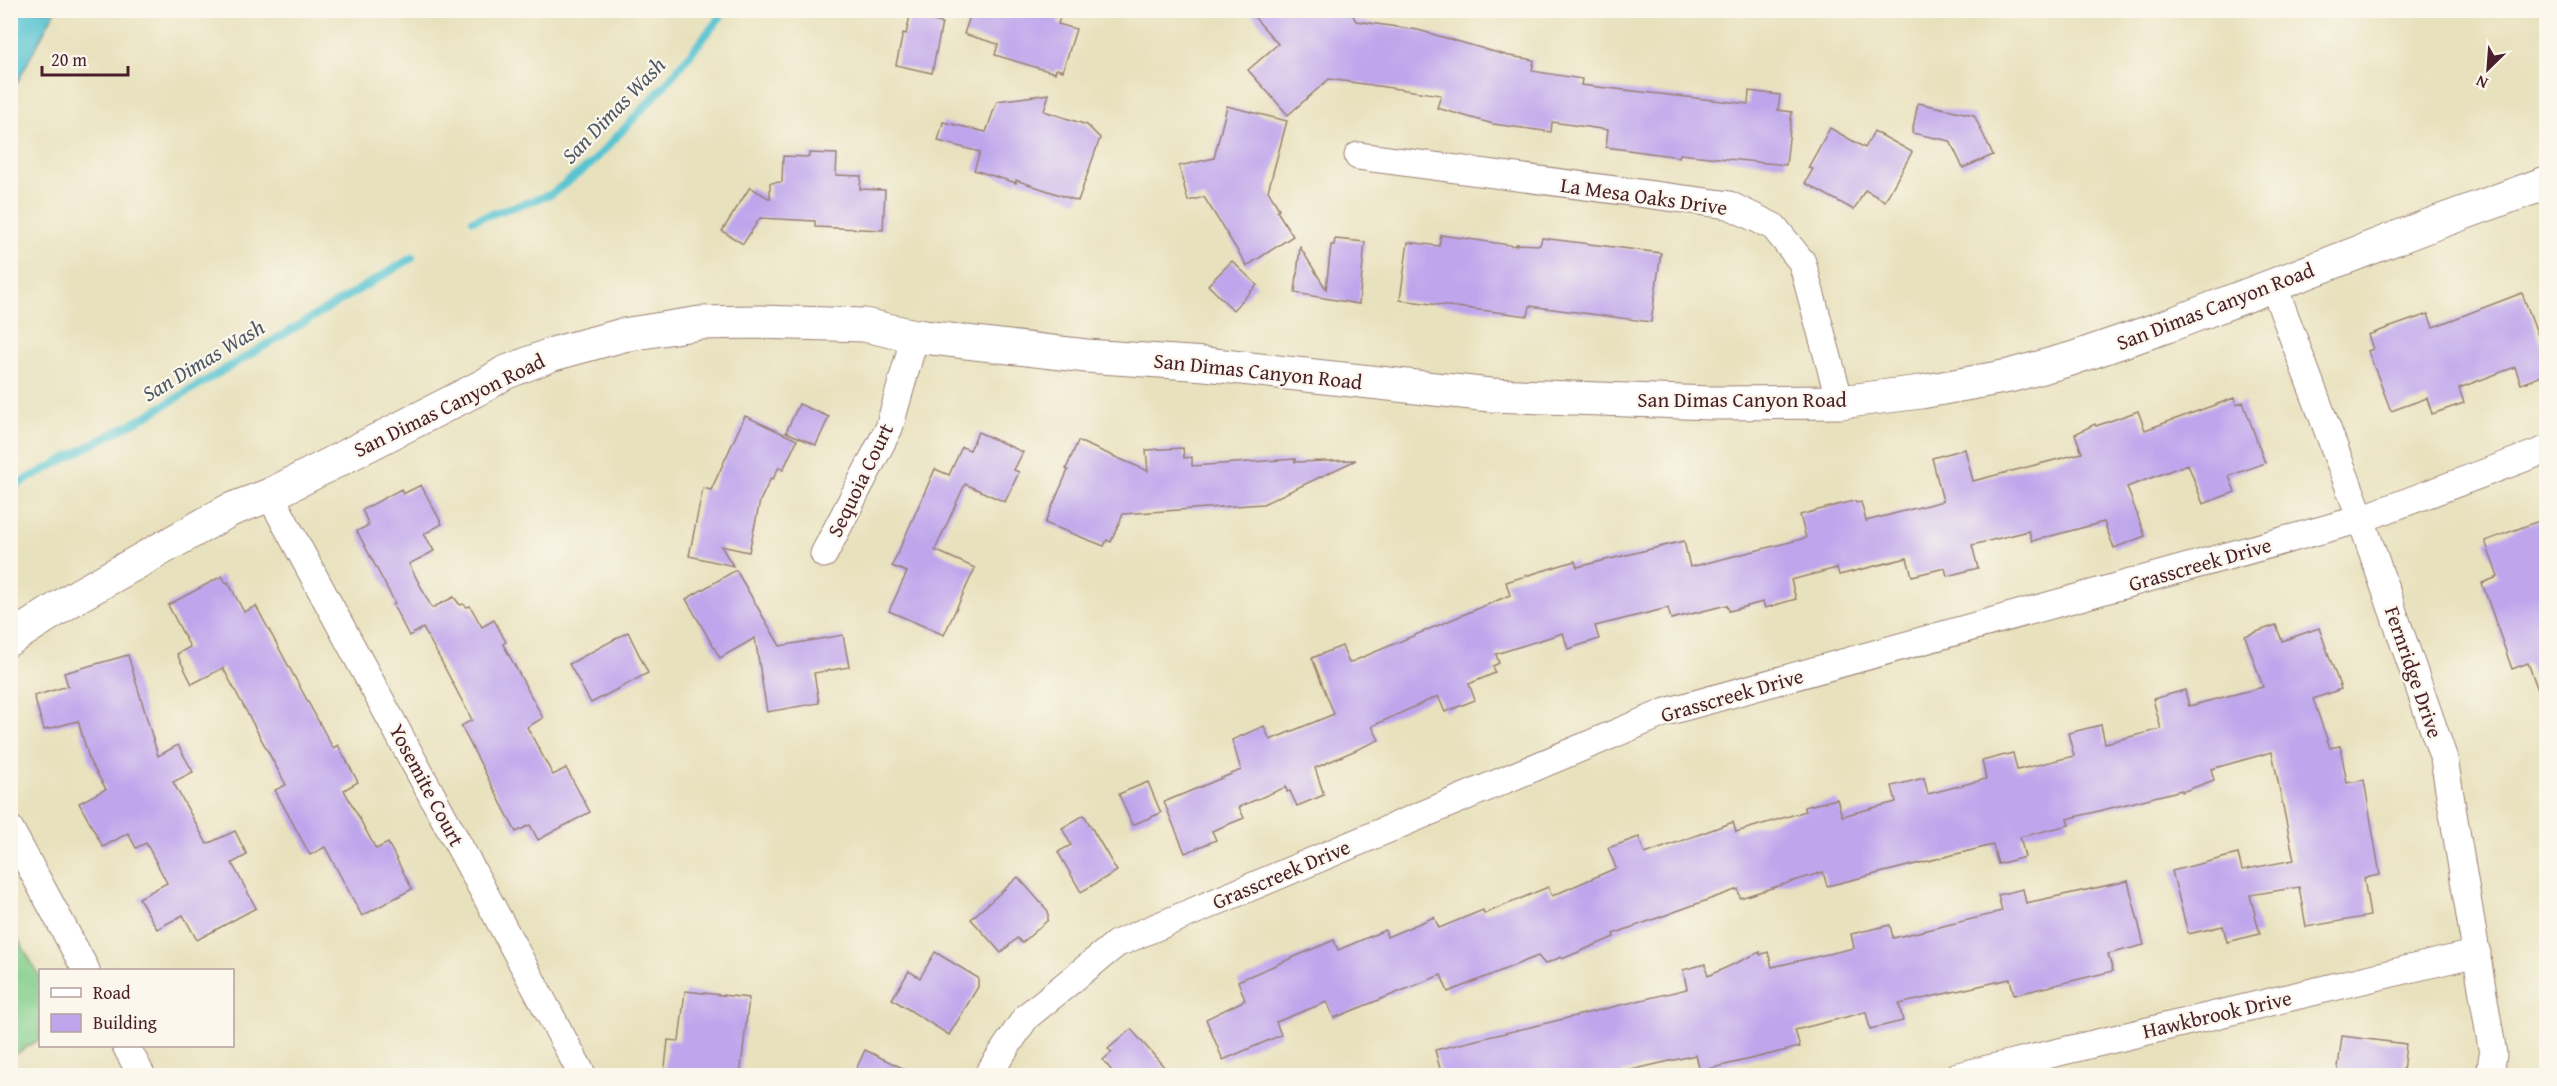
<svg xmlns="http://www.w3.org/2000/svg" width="2557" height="1086" viewBox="0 0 2557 1086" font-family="'Gentium Book Plus',serif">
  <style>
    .green { fill: #81cc8a; stroke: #66765a; stroke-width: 1.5 }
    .water { fill: #58c4d2; stroke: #51727e; stroke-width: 1.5 }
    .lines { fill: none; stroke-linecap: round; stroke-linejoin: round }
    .stream { stroke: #58c4d2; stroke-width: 8 }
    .building { fill: #bea5ec }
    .street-casing { stroke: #998074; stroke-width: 29 }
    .secondary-casing { stroke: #998074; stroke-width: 35 }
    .street { stroke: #fff; stroke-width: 27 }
    .secondary { stroke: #fff; stroke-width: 33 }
    .labels { text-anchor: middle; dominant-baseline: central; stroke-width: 4.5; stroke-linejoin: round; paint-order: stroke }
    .street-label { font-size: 21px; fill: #4a1f2b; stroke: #fbf7ec }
    .water-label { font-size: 22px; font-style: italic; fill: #4f5965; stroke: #fbf7ec }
  </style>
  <rect width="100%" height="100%" fill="#fbf7ec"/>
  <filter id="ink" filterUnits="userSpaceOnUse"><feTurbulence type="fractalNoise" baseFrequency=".0167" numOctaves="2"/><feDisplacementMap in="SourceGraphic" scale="12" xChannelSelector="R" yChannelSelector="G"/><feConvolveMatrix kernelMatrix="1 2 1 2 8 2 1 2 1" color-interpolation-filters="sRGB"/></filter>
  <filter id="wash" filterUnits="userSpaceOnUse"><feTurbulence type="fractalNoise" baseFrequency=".008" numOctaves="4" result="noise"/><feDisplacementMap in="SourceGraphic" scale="24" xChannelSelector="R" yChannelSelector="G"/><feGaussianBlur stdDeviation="1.35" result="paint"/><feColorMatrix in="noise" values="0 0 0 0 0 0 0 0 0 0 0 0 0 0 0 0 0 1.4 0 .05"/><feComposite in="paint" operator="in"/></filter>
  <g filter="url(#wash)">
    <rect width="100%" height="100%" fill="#e8e1bd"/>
    <path class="green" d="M10,926L40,977V1039L11,1057Z"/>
    <path class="water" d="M11,10L55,11L11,94L10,11Z"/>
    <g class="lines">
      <g class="stream">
        <path d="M473,220L550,195L591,164L665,85L726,10"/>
        <path d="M10,488L148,415L412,258"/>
      </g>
    </g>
    <g id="blocks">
      <g class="building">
        <path d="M972,10H1062L1058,24L1076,29L1063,71L1056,69L1055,73L995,55L998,44L964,34Z"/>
        <path d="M1248,10H1350L1356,21L1418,30L1509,56L1534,60L1532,71L1582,79L1581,85L1748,104L1749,91L1780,95L1778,110L1792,112L1786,165L1680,154L1679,157L1606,147L1608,130L1552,122L1551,132L1493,124L1437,108L1441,95L1329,79L1288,115L1248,70L1278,44Z"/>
        <path d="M910,16L942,23L932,73L896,65L903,33L906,34Z"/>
        <path d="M1049,94L1044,111L1087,125L1100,138L1078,201L1016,180V183L974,170L980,152L938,141L943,122L986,132L997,101Z"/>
        <path d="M1918,103L1974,115L1993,155L1963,168L1950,141L1912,133Z"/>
        <path d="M1227,106L1287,121L1268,191L1279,209L1277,211L1293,236L1247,266L1204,197L1188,201L1179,166L1214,158Z"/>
        <path d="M1830,128L1865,148L1874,131L1912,152L1885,201L1865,190L1854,210L1805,183L1813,169L1808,168Z"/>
        <path d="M809,153L837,154L836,175L861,176L860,189L885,190L883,230L815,227V221L760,218L743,244L722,231L750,187L770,199V183L782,182L783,156L809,157Z"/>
        <path d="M1441,235L1516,246V244L1540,245L1542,238L1661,253L1651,322L1530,306L1528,316L1400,300L1408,242L1439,246Z"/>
        <path d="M1335,239L1365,242L1359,304L1295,293L1300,247L1326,289L1331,245H1334Z"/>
        <path d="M1232,261L1257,285L1233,310L1208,285Z"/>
        <path d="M2522,293L2547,359V374L2521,384L2515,367L2459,388L2464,403L2432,414L2427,398L2391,411L2368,351L2373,349L2368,335L2428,314L2433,327Z"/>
        <path d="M2234,398L2236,405L2243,402L2265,463L2229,476L2235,492L2203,504L2188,464L2127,487L2145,536L2114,548L2104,522L2032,541L2029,531L1972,545L1978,568L1947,576L1945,568L1912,576L1907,558L1839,575L1837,568L1791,580L1796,599L1765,608L1763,602L1729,611L1727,605L1671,619L1668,608L1595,626L1599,639L1568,649L1563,633L1496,654L1499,663L1493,666L1495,673L1469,684L1475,700L1445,712L1438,696L1372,726L1379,740L1315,768L1324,795L1297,806L1290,791L1287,792L1286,787L1239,807L1244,818L1212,831L1216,840L1185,853L1164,802L1241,770L1232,740L1264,726L1270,740L1334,714L1312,658L1342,646L1349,663L1510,595L1506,582L1575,561L1577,567L1684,541L1690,567L1806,538L1800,515L1837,505L1855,501L1856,503L1861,502L1866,521L1943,501L1932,458L1965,449L1973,481L2082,453L2075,434L2095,424L2096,426L2138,411L2145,430Z"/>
        <path d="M799,404L829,417L816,445L786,432Z"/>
        <path d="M745,416L797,440L783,470L779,467L773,479L771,478L760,501L749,552L721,546L733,566L689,556L703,488L711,490Z"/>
        <path d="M978,432L1023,452L1014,470L1019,472L1005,502L965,484L935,550L975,568L944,635L889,611L907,572L892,566L935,469L949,475L962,447L970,450Z"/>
        <path d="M1078,441L1148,471L1146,450L1183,448L1184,458L1192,457V466L1295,459V462L1356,460L1263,504L1123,514L1111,542L1107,540L1104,546L1045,523L1068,470L1066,469Z"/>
        <path d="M421,485L442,524L424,534L434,551L409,564L432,608L454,597L460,605L463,604L467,607L470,606L482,627L494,620L506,642L503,644L543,718L527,727L553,775L566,768L590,812L538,840L530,825L516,832L461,726L472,720L438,655L423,628L409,636L393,605L395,603L357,531L369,525L362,510L401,489L403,494Z"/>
        <path d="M2547,518V706H2544L2528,663L2512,669L2482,583L2498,577L2485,541Z"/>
        <path d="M736,570L780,646L843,635L849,667L814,673L819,703L767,712L755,638L720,658L686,599Z"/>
        <path d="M222,576L226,583L228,582L244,612L256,606L333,748L338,745L358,782L344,790L376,849L388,843L412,889L362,916L325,847L310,855L275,790L286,785L223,668L192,684L177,654L190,647L168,605Z"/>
        <path d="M2276,625L2282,641L2319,628L2341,689L2313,699L2330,748L2340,746L2347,783L2364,780L2380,875L2364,878L2370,916L2306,927L2299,887L2250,895L2260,934L2227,942L2223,926L2188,934L2172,871L2238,854L2242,870L2294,860L2272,752L2211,769L2214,780L2182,792V790L2067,819L2069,825L2020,837L2025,857L1998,864L1993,845L1827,886L1823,872L1740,898L1738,889L1613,934L1614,937L1562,959L1561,957L1545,964L1538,956L1448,992L1441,975L1334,1018L1327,1002L1276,1022L1281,1035L1223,1060L1206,1019L1245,1000L1238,981L1334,940L1338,950L1385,930L1387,937L1434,917L1439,928L1483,910L1484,914L1548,887L1552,896L1616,868L1608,848L1639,837L1645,854L1733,822L1736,832L1806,811L1804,807L1837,799L1842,816L1896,802L1892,786L1924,778L1928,794L1986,779L1982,761L2013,753L2017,770L2074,756L2068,733L2101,725L2105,743L2161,729L2153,699L2185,690L2189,706L2263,687L2245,636Z"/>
        <path d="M628,632L648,673L591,703L569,664Z"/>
        <path d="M128,655L158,756L178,745L193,772L173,782L207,844L235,831L247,855L232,863L256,908L197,940L183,915L157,929L139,898L167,883L146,843L136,848L128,833L103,847L79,803L106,789L90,762L78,721L44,730L34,696L68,686L64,673Z"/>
        <path d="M1148,782L1161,813L1132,825L1119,794Z"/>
        <path d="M1084,815L1117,871L1081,892L1058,852L1071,845L1062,828Z"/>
        <path d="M1018,877L1048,911V920L1022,943L1017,938L1001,953L971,919Z"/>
        <path d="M2128,881L2144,945L2108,954L2113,971L2014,995L2010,979L1899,1004L1903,1021L1870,1029L1866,1012L1795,1030L1800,1047L1700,1071L1696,1055L1622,1072L1623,1076H1442L1435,1050L1687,989L1683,970L1705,964L1708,976L1760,952V955L1768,952L1772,967L1854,948L1851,934L1890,925L1893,938L1993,914V913L2002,911L1998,895L2023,889L2026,903Z"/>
        <path d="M935,952L978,978V987L949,1035L892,999L909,971L920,978Z"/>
        <path d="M685,991L749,998L740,1076H664L668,1040L679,1041Z"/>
        <path d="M1131,1029L1172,1076H1116L1103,1060L1112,1052L1108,1049Z"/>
        <path d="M2342,1036L2406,1044L2403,1072L2400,1071L2399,1076H2337Z"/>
        <path d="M865,1050L919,1076H853Z"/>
      </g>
    </g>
  </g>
  <g filter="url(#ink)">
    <use href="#blocks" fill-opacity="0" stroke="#998074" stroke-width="1.5"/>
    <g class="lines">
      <defs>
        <g id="street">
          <path d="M1358,156L1729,205L1774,227L1802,262L1840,402"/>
          <path d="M2273,284L2361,519L2444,759L2493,1054L2490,1076"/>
          <path d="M270,495L583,1076"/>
          <path d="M824,554L889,428L915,336"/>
          <path d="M10,829L86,970"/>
          <path d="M126,1046L142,1076"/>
          <path d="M987,1076L1026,1017L1116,944L1666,712L2361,519L2546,450"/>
          <path d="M1958,1076L2477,953"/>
        </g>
        <path id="secondary" d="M10,639L79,595L230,510L270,495L485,385L504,373L553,354L623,335L700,323L758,322L864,325L915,336L1086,356L1205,364L1490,395L1711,403L1840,402L1921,392L2009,376L2071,359L2167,326L2425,227L2546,183"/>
      </defs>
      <use href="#street" class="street-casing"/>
      <use href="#secondary" class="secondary-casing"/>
      <use href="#street" class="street"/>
      <use href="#secondary" class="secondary"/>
    </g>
  </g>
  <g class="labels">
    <g class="street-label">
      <text transform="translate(1644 196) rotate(8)">La Mesa Oaks Drive</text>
      <text transform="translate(2215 306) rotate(-21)">San Dimas Canyon Road</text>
      <text transform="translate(1258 371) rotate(6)">San Dimas Canyon Road</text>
      <text x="1742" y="399">San Dimas Canyon Road</text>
      <text transform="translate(449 405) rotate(-26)">San Dimas Canyon Road</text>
      <text transform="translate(860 480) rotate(-64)">Sequoia Court</text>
      <text transform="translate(2200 564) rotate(-16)">Grasscreek Drive</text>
      <text transform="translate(2414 672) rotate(71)">Fernridge Drive</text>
      <text transform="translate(1732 695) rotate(-16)">Grasscreek Drive</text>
      <text transform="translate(427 785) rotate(62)">Yosemite Court</text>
      <text transform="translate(1281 874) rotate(-23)">Grasscreek Drive</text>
      <text transform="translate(2217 1014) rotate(-13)">Hawkbrook Drive</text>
    </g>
    <g class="water-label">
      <text transform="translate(613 110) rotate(-46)">San Dimas Wash</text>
      <text transform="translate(203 360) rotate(-31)">San Dimas Wash</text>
    </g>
  </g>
  <rect width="2557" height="1086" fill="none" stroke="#fbf7ec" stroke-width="36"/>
  <rect x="39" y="969" width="195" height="78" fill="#fbf7ec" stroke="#b4a19f" stroke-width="1.5"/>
  <rect x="51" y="988" width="30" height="9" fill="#ffffff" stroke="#b4a19f" stroke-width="1.5"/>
  <text x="93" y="999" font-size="18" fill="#4a1f2b">Road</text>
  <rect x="51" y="1014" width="30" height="18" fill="#bea5ec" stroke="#b4a19f" stroke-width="1.5"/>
  <text x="93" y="1029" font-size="18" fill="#4a1f2b">Building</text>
  <g transform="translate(2488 69) rotate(205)" stroke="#fbf7ec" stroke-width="4.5" paint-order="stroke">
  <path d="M0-4.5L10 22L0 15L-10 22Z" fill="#4a1f2b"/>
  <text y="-9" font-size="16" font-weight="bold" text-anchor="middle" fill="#4a1f2b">N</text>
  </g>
  <path d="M42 66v9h86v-9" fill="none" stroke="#4a1f2b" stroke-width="3"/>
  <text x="51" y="66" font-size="18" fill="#4a1f2b" stroke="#fbf7ec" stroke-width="4.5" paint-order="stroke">20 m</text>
</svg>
